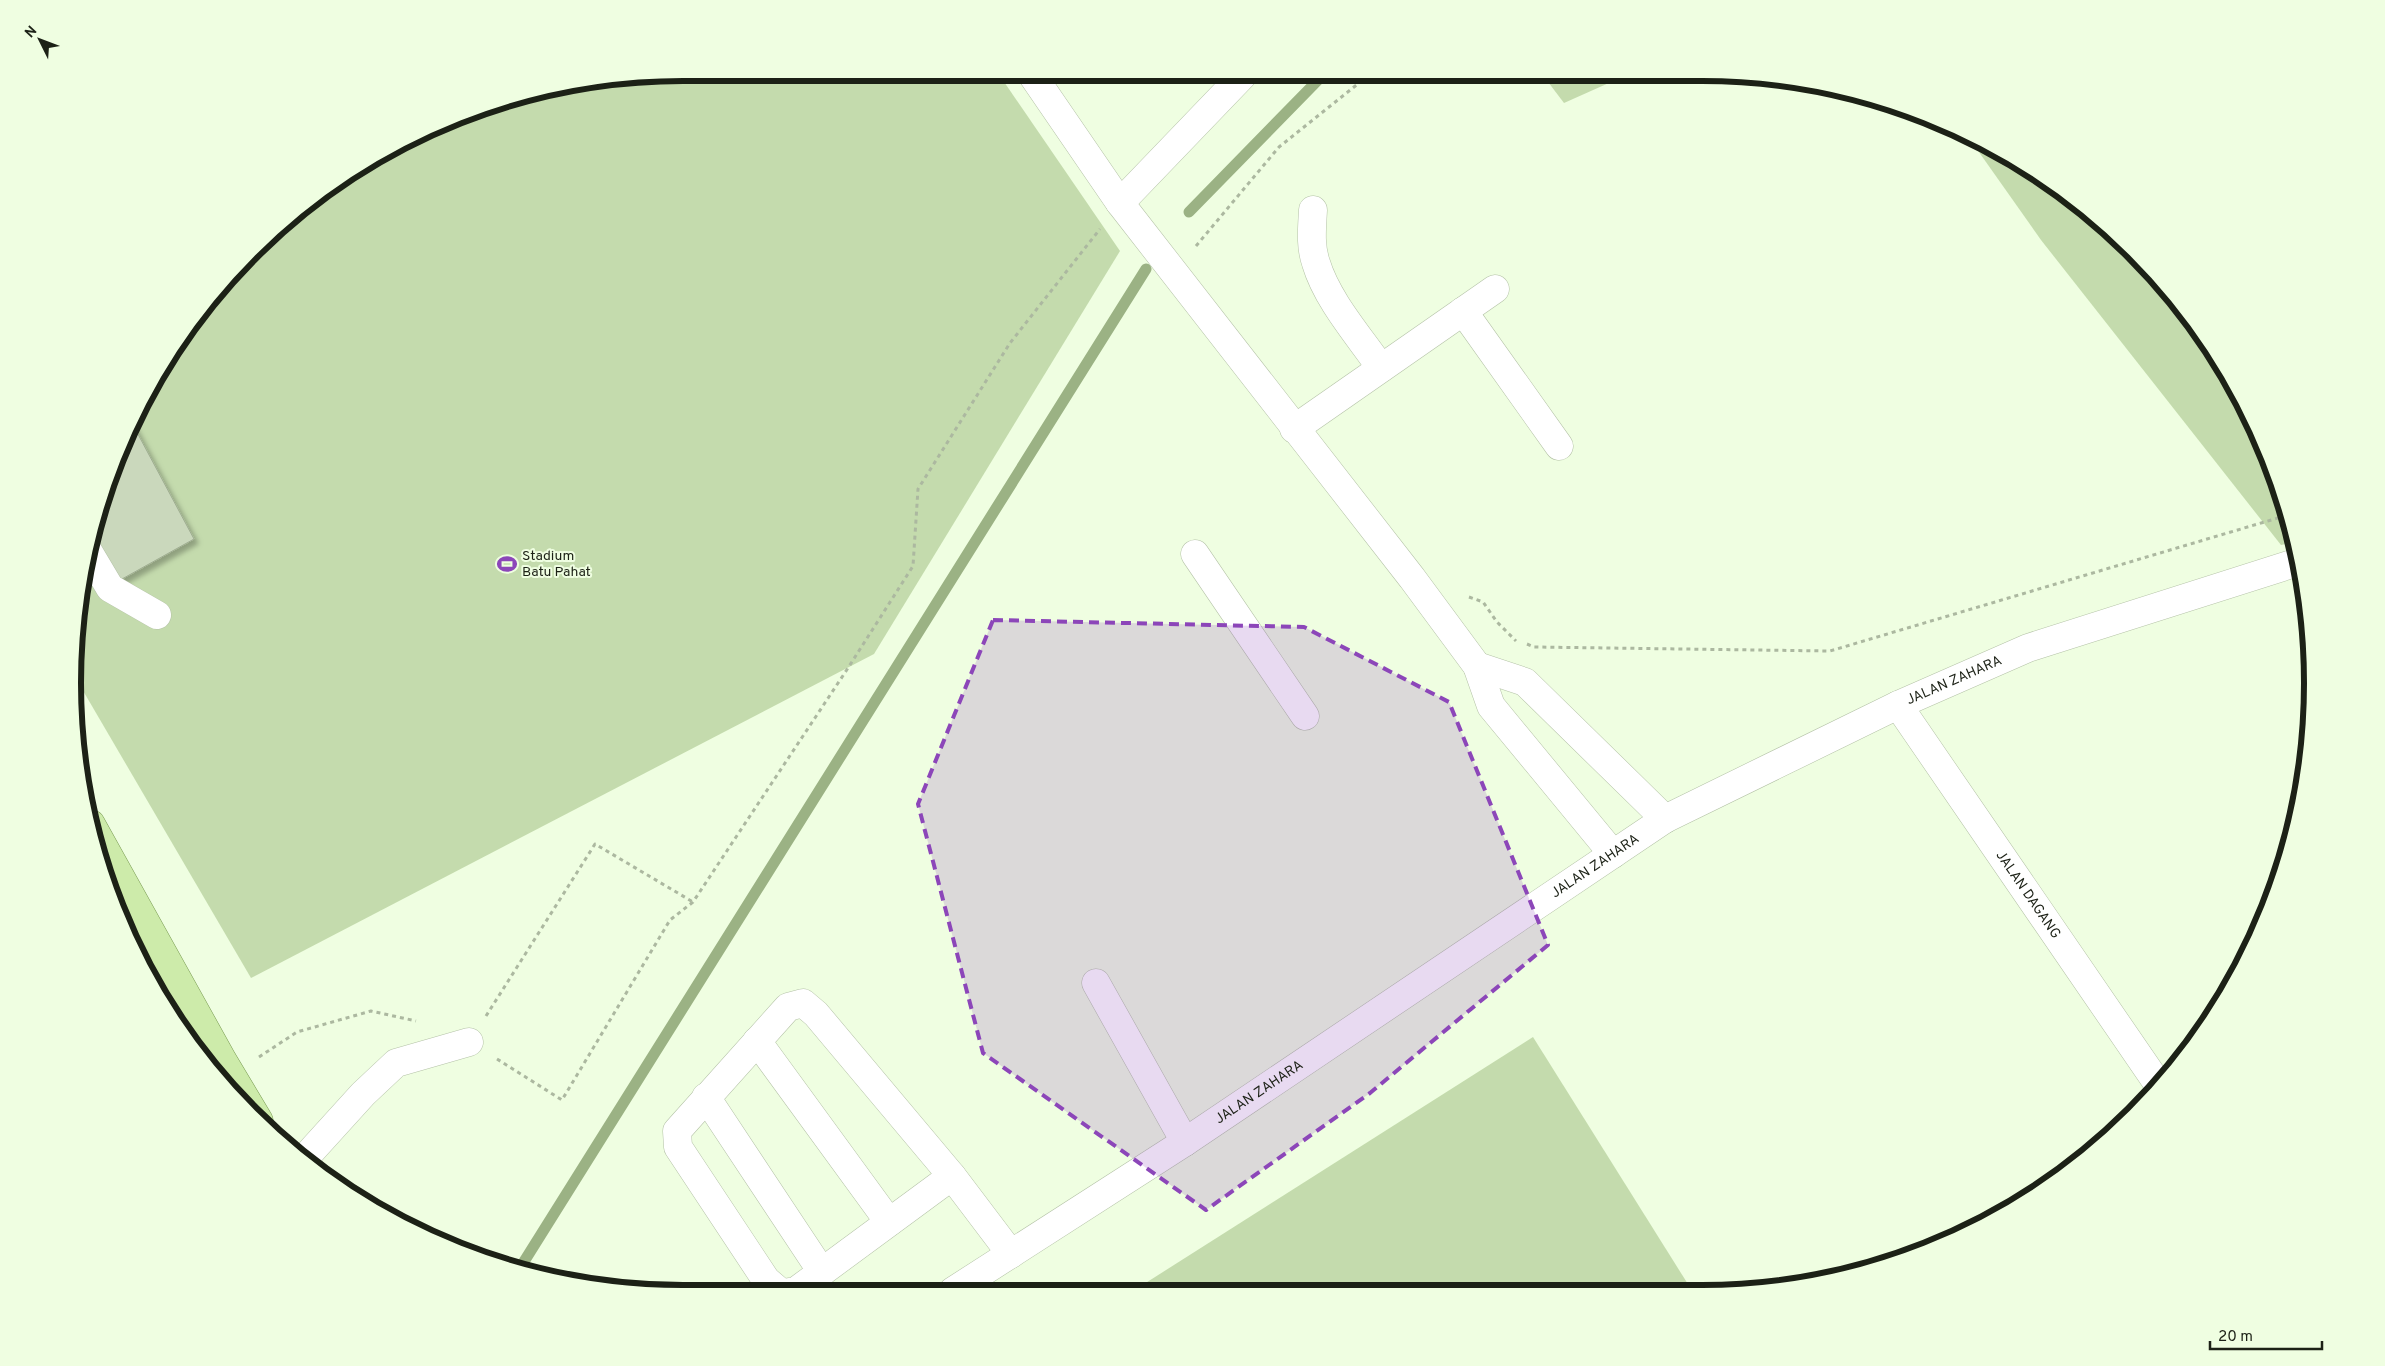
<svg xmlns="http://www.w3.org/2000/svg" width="2385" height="1366" viewBox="0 0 2385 1366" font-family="Overpass,sans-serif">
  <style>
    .green { fill: #c4dbad }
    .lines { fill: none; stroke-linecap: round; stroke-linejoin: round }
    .stream { stroke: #9bb284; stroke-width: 11 }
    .building { fill: #cad8bc; stroke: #9fad92; filter: url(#shadow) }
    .minor-casing { stroke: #b4c2a7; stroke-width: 29 }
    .major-casing { stroke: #799b52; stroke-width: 29 }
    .path { stroke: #acb8a0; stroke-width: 3; stroke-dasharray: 4 4; stroke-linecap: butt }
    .minor { stroke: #fff; stroke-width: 28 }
    .major { stroke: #cdebaa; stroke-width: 28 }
    .marked { fill: #8c46b9; fill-opacity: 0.2; stroke: #8c46b9; stroke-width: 4; stroke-dasharray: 10 6; stroke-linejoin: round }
    .labels { text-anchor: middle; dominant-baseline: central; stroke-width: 4; stroke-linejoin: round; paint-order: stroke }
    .poi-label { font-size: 14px; fill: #1c2116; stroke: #effee1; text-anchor: start }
    .street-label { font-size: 14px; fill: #1c2116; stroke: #effee1 }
    .rim { fill: none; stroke: #1c2116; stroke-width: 6 }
  </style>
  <defs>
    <filter id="shadow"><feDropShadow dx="4.5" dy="4.5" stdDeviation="2.5" flood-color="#0004"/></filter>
  </defs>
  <rect width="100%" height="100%" fill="#effee1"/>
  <g class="green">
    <path d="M1542,74H1629L1564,103Z"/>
    <path d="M1000,76L1120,251L874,654L251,978L75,677L78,604L93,525L135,413L176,344L251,252L312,198L413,136L487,105L603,78Z"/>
    <path d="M1969,138L2007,154L2105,224L2187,312L2250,413L2292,525L2294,542L2281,545L2041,240Z"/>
    <path d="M1533,1037L1691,1289L1133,1291Z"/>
  </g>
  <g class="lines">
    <g class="stream">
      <path d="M1189,212L1323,75"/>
      <path d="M520,1268L1146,269"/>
    </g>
  </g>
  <path class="building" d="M132,423L194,539L113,584L90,542L93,525Z"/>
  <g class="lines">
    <defs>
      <g id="minor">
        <path d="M1033,76L1120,203L1412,578L1477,666L1491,706L1613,854"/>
        <path d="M1120,203L1242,76"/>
        <path d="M1313,210C1312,228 1310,246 1316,263C1327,300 1359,336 1381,368"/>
        <path d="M1463,311L1559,446"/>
        <path d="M1294,429L1495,289"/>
        <path d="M88,551L110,588L157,615"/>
        <path d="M1195,554L1305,716"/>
        <path d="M1477,666L1525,682L1665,819"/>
        <path id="s1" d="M1898,705L2158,1084"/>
        <path d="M1096,983L1185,1142"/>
        <path d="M757,1041L889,1222"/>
        <path d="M706,1097L822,1272"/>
        <path d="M304,1159L363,1094L396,1063L469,1042"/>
        <path id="s2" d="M953,1291L1185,1142L1665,819L1898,705L2028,648L2298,562"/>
        <path d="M780,1292L766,1280L678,1147L677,1131L788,1007L803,1003L816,1014L952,1176L1011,1254"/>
        <path d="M789,1292L796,1291L952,1176"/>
      </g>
      <path id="major" d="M91,824L223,1061L259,1121"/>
    </defs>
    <use href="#minor" class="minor-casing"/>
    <use href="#major" class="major-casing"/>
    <g class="path">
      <path d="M1196,246L1279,147L1369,75"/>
      <path d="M1469,597L1483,602L1497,622L1516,641"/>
      <path d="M1527,644L1534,647L1830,651L2288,515"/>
      <path d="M486,1016L595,844L693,902"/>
      <path d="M259,1057L297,1032L371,1011L416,1021"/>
      <path d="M497,1059L562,1100L670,920L693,902L848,668L913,566L918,489L1010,343L1100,229"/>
    </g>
    <use href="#minor" class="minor"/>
    <use href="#major" class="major"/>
  </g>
  <path class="marked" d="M993,620L1304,627L1449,702L1548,945L1370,1093L1206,1210L983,1053L918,804Z"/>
  <defs>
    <symbol id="stadium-bare" viewBox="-9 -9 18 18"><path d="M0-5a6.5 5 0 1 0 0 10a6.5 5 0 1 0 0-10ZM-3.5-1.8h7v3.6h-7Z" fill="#8c46b9" stroke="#effee1" stroke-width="2.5" paint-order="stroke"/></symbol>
  </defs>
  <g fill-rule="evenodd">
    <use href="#stadium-bare" x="493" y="550" width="28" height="28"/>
  </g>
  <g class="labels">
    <g class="poi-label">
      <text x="522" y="556">Stadium<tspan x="522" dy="16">Batu Pahat</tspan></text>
    </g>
    <g class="street-label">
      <text stroke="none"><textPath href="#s2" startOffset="1175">JALAN ZAHARA</textPath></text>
      <text stroke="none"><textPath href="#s2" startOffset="770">JALAN ZAHARA</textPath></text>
      <text stroke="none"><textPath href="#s1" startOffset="230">JALAN DAGANG</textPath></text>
      <text stroke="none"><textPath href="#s2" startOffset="365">JALAN ZAHARA</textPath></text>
    </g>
  </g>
  <path d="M0 0H2385V1366H0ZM683 81H1702A602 602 0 0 1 2304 683V683A602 602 0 0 1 1702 1285H683A602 602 0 0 1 81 683V683A602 602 0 0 1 683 81Z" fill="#effee1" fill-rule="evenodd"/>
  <path class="rim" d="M683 81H1702A602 602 0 0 1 2304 683V683A602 602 0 0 1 1702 1285H683A602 602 0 0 1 81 683V683A602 602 0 0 1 683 81Z"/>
  <g transform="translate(40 40) rotate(312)" stroke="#effee1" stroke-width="4" paint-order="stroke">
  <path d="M0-4L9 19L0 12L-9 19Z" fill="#1c2116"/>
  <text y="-8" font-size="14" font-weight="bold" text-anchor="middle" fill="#1c2116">N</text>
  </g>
  <path d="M2210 1341v8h112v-8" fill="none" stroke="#1c2116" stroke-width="2.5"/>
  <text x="2218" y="1341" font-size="15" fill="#1c2116" stroke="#effee1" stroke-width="4" paint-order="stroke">20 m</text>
</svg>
